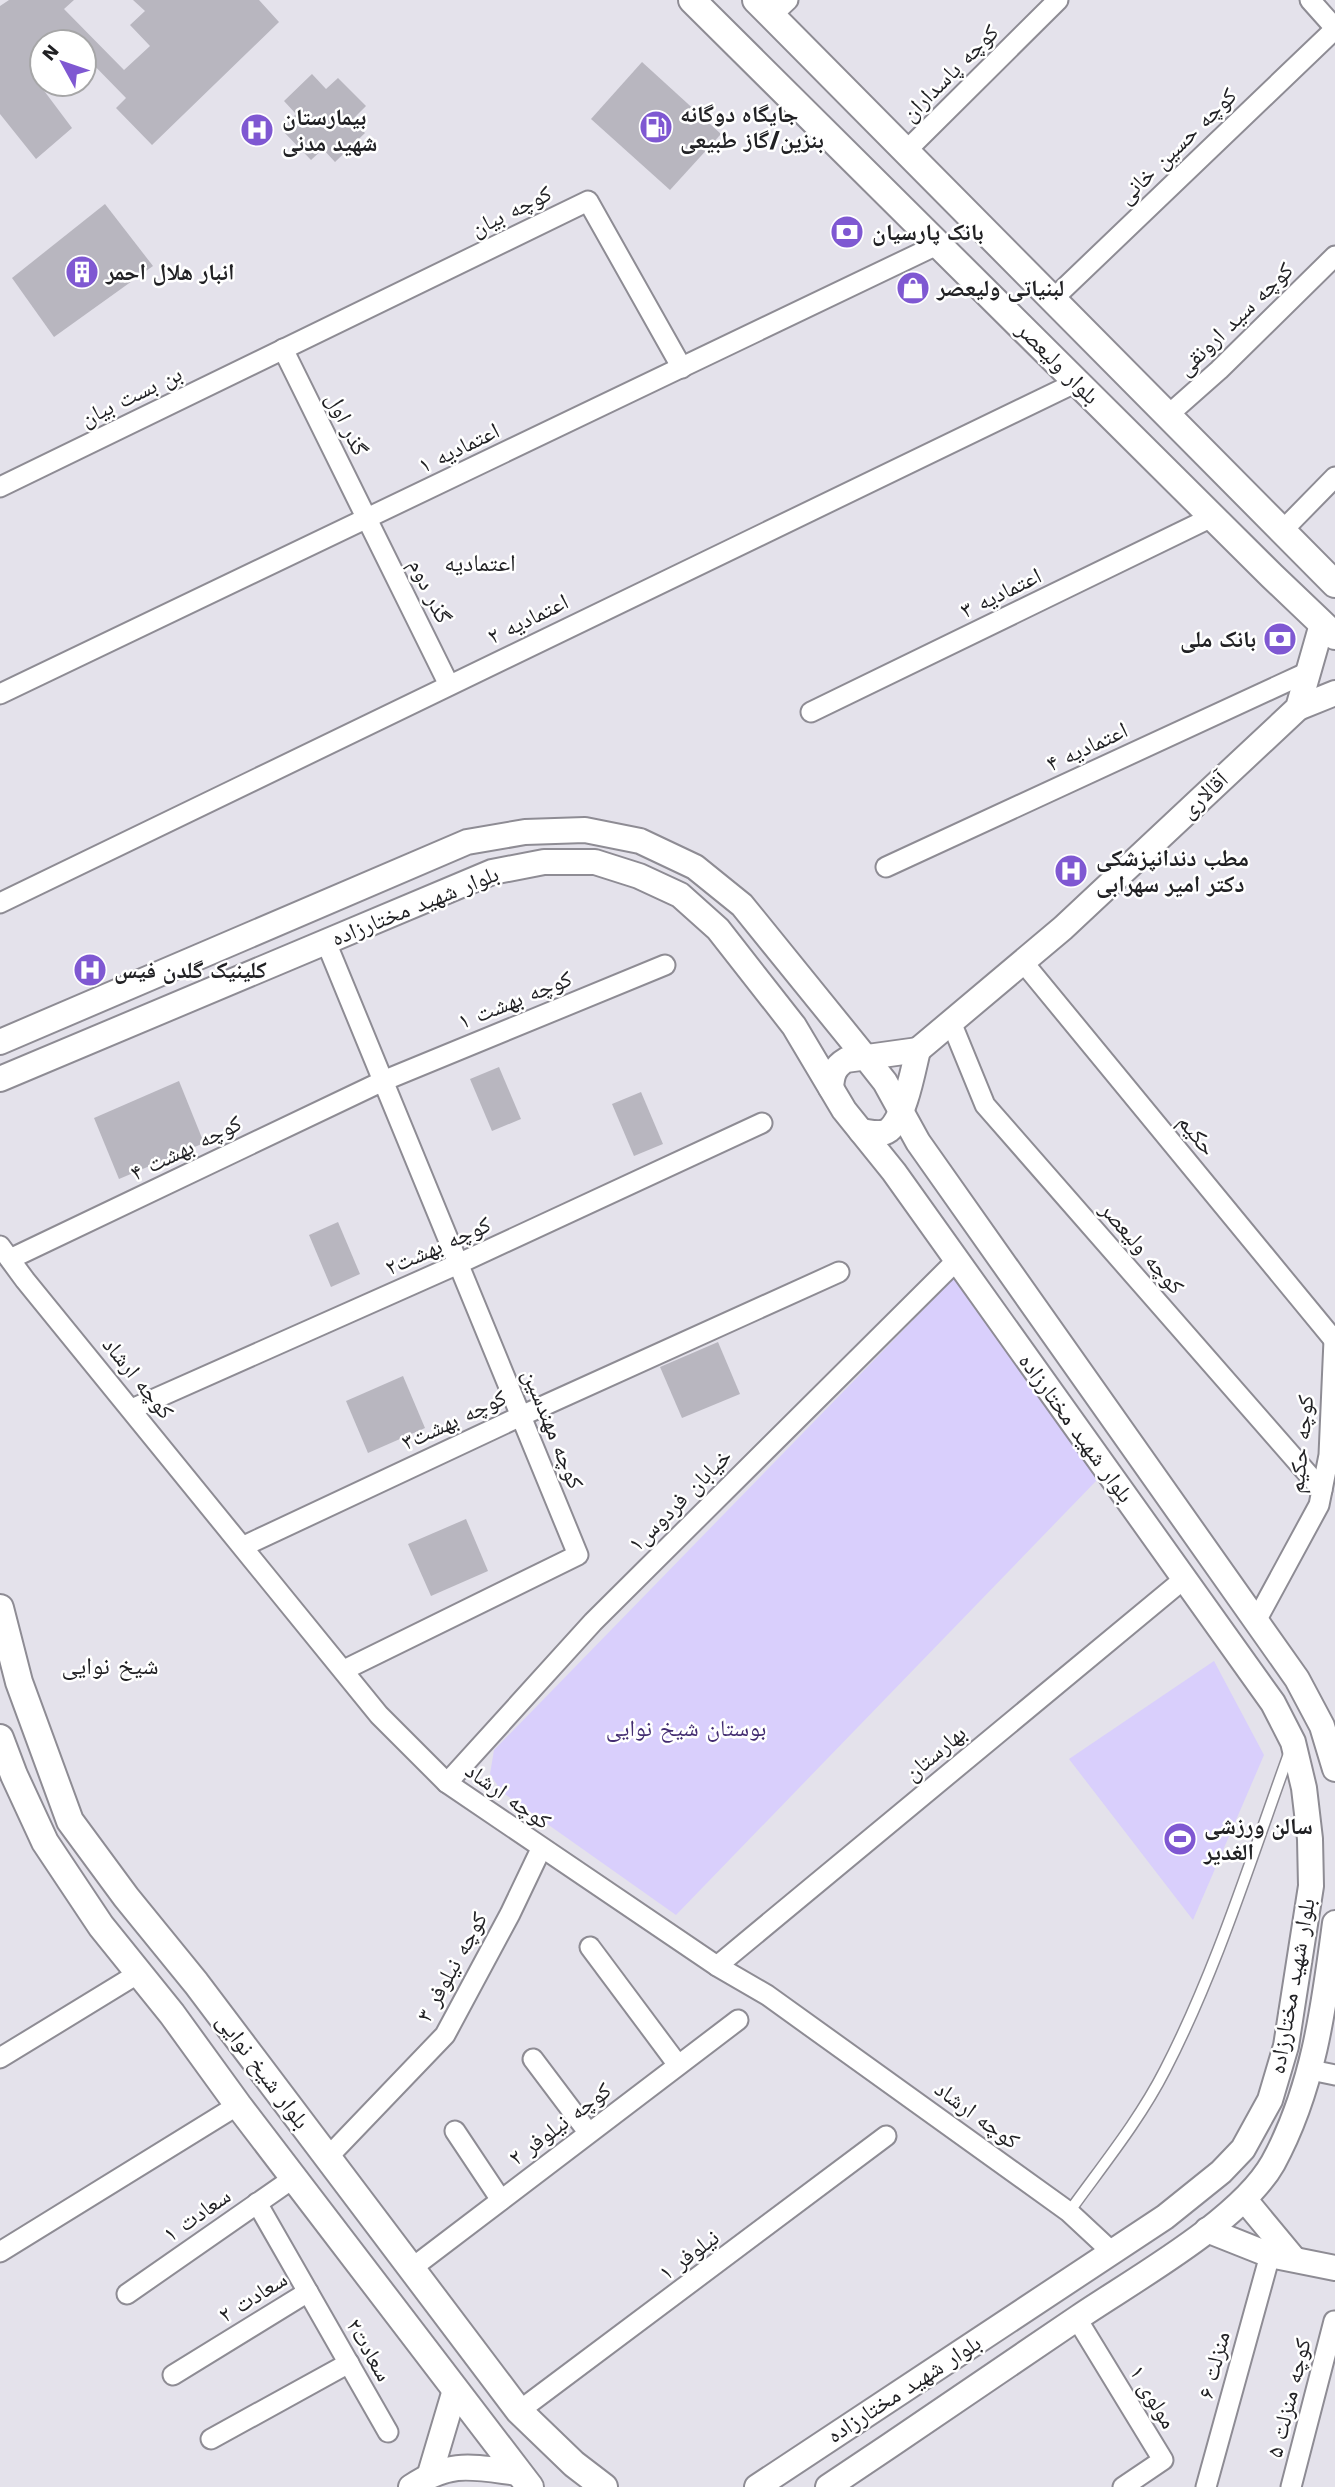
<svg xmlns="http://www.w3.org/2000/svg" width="1335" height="2487" viewBox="0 0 1335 2487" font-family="'Work Sans','Noto Naskh Arabic',sans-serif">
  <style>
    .green { fill: #d9cffc }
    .building { fill: #b8b6bf }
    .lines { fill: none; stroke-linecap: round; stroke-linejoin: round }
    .service-casing { stroke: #8e8c94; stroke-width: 13 }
    .minor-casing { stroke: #8e8c94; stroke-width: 23 }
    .tertiary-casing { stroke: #8e8c94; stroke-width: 28 }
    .secondary-casing { stroke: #8e8c94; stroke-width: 30 }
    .service { stroke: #fff; stroke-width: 10 }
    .minor { stroke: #fff; stroke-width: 19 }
    .tertiary { stroke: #fff; stroke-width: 24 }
    .secondary { stroke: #fff; stroke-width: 26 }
    .labels { text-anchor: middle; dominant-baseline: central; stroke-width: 5; stroke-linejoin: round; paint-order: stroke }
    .street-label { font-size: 23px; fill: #212124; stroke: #fff }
    .poi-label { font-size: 23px; font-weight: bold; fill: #212124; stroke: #fff; text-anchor: start }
    .park-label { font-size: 23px; fill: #432d71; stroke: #fff }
    .neighbourhood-label { font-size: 24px; fill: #212124; stroke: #fff }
  </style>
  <rect width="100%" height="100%" fill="#e4e2eb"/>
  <g class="green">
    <path d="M956,1276L1098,1479L676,1915L502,1792L490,1774L494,1750Z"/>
    <path d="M1214,1661L1264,1755L1193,1920L1069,1759Z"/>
  </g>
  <g class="building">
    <path d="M9,0H74L64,9L124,70L150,46L130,25L145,11L133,0H259L279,22L152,145L116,108L126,98L84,55V42H42V88L72,128L36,159L0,114V6Z"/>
    <path d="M642,62L721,134L670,190L591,119Z"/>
    <path d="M312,74L326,89L338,78L366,106L352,120L365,133L335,162L323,149L311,160L281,129L296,114L284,101Z"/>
    <path d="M105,204L153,266L54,337L12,278Z"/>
    <path d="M499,1067L521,1119L492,1131L470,1079Z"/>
    <path d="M179,1081L204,1143L119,1179L94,1118Z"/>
    <path d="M641,1092L663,1144L634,1156L612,1104Z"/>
    <path d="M338,1222L360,1274L331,1287L309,1235Z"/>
    <path d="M718,1342L740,1394L682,1418L660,1367Z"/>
    <path d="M403,1376L425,1428L368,1453L346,1401Z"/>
    <path d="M466,1519L488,1571L431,1596L408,1544Z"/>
  </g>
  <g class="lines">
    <defs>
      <path id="service" d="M1069,2212C1102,2166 1139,2121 1165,2070C1217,1969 1251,1858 1290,1751"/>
      <g id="minor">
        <path d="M1310,0L1335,28"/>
        <path d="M771,16L788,0"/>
        <path d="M905,152L1058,0"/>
        <path d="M1053,299L1335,29"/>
        <path d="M283,349L449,685"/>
        <path d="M1167,416L1219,370L1335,256"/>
        <path d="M0,487L588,201L682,368"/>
        <path d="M1283,530L1335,477"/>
        <path d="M0,694L939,244"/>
        <path d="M811,712L1212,517"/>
        <path d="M886,867L1308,672"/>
        <path d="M0,903L1077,382"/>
        <path d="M326,942L578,1555L344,1670"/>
        <path d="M1023,962L1334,1340"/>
        <path d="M951,1022L985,1105L1322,1490"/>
        <path d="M0,1246L25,1280L379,1715L447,1783L717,1966L767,1995L1069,2212L1112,2252"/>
        <path d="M10,1259L383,1081L665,965"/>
        <path d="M132,1409L458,1264L762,1123"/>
        <path d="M244,1546L521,1416L839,1272"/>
        <path d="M1256,1621L1319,1505L1329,1455L1334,1340"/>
        <path d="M447,1783L593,1622L957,1260"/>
        <path d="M590,1947L678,2065"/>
        <path d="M717,1966L1184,1579"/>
        <path d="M0,2058L139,1973"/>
        <path d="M533,2059L588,2132"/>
        <path d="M1311,2070L1335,2075"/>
        <path d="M455,2131L501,2200"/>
        <path d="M328,2157L445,2035L510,1914L541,1849"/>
        <path d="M0,2252L238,2105"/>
        <path d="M412,2268L738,2020"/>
        <path d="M308,2292L388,2432"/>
        <path d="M127,2294L295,2177"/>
        <path d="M1077,2319L1163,2460L1123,2487"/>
        <path d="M173,2375L308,2292L257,2203"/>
        <path d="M519,2411L886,2136"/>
        <path d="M211,2439L349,2363"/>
        <path d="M1206,2487L1270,2255"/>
        <path d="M1291,2487L1334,2321"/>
      </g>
      <g id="tertiary">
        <path d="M1298,708L1335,693"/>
        <path d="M0,1042L467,842L525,832L585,830L640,841L695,867L742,905L866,1058L885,1082L918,1142L1297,1679L1322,1726L1335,1769"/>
        <path d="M918,1050L1063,928L1298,708L1322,624"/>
        <path d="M0,1079L492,872L544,862H595L639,876L680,895L718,929L794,1026L844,1110L894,1172L1273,1703L1293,1742L1304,1788L1310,1839L1311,1886L1286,2046L1270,2100L1243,2149L1221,2172L1165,2217L757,2487"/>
        <path d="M831,1088C832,1075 834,1067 846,1060L918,1050"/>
        <path d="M861,1131C870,1132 881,1136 889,1130C905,1117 913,1070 918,1050"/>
        <path d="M1245,2200L1293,2258"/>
        <path d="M1207,2230L1270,2255L1335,2268"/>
        <path d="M430,2474L455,2390"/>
        <path d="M411,2487C451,2460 472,2467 518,2473"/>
        <path d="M828,2487C912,2431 995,2374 1079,2317C1135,2279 1240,2221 1273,2163C1314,2088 1324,2006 1335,1923"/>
      </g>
      <g id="secondary">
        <path d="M692,0L1272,576L1335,636"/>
        <path d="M756,0L1335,584"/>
        <path d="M0,1608L19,1682L70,1821L126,1897L196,1983L519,2411L574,2464L604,2487"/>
        <path d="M0,1738L14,1775L45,1842L101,1926L172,2014L238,2105L530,2487"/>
      </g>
    </defs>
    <use href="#service" class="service-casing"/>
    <use href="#minor" class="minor-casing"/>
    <use href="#tertiary" class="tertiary-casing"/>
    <use href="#secondary" class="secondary-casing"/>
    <use href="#service" class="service"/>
    <use href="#minor" class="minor"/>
    <use href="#tertiary" class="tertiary"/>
    <use href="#secondary" class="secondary"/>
  </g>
  <defs>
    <symbol id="fuel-disc" viewBox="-11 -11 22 22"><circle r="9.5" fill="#7f58d2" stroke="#fff"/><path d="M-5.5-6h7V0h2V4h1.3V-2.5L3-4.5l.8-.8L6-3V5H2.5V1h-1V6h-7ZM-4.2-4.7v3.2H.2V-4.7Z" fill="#fff"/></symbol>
    <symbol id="hospital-disc" viewBox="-11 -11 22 22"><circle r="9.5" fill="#7f58d2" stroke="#fff"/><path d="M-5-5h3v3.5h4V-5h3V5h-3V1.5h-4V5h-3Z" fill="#fff"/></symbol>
    <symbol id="bank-disc" viewBox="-11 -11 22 22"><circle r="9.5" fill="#7f58d2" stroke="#fff"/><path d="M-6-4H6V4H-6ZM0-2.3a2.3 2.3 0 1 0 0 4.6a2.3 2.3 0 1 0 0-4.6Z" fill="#fff"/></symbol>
    <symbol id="building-disc" viewBox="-11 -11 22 22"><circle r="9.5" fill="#7f58d2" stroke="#fff"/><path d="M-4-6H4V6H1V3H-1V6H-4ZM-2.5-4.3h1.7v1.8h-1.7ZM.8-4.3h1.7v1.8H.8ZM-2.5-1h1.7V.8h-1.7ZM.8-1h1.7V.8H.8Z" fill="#fff"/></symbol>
    <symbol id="shop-disc" viewBox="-11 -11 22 22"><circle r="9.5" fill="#7f58d2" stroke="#fff"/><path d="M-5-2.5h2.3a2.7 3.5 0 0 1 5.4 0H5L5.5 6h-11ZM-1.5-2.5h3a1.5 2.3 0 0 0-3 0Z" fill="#fff"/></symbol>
    <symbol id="stadium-disc" viewBox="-11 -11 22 22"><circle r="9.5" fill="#7f58d2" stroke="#fff"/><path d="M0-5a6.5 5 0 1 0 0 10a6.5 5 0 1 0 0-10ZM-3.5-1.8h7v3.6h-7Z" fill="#fff"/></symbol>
  </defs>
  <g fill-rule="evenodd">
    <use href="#fuel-disc" x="637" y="108" width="38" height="38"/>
    <use href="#hospital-disc" x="238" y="111" width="38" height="38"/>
    <use href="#bank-disc" x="828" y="213" width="38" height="38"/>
    <use href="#building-disc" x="63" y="253" width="38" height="38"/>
    <use href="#shop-disc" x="894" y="269" width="38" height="38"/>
    <use href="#bank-disc" x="1261" y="620" width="38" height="38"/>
    <use href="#hospital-disc" x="1052" y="852" width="38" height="38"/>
    <use href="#hospital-disc" x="71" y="951" width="38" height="38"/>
    <use href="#stadium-disc" x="1161" y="1820" width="38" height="38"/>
  </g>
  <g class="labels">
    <g class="street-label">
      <text transform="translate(950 73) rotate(-45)">کوچه پاسداران</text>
      <text transform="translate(1177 146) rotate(-44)">کوچه حسین خانی</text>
      <text transform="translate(511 211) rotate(-26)">کوچه بیان</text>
      <text transform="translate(1235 319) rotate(-44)">کوچه سید ارونقی</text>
      <text transform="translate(1058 363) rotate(45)">بلوار ولیعصر</text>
      <text transform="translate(131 396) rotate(-26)">بن بست بیان</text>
      <text transform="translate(347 424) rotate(64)">گذر اول</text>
      <text transform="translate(459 448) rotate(-26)">اعتمادیه ۱</text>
      <text transform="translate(430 591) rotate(64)">گذر دوم</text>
      <text transform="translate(1001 593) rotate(-26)">اعتمادیه ۳</text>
      <text transform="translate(528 619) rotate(-26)">اعتمادیه ۲</text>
      <text transform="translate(1087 747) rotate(-25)">اعتمادیه ۴</text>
      <text transform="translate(1204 795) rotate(-43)">آقالاری</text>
      <text transform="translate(415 906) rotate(-22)">بلوار شهید مختارزاده</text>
      <text transform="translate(515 1000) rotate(-22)">کوچه بهشت ۱</text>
      <text transform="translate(1197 1135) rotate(51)">حکیم</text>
      <text transform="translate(186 1148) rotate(-26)">کوچه بهشت ۴</text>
      <text transform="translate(438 1246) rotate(-24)">کوچه بهشت۲</text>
      <text transform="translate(1142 1248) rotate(49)">کوچه ولیعصر</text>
      <text transform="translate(138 1378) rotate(51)">کوچه ارشاد</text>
      <text transform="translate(454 1420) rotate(-25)">کوچه بهشت۳</text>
      <text transform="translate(1076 1428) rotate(54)">بلوار شهید مختارزاده</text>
      <text transform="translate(553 1429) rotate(68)">کوچه مهندسین</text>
      <text transform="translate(1301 1444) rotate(-84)">کوچه حکیم</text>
      <text transform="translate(680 1500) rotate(-45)">خیابان فردوس۱</text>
      <text transform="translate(935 1753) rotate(-40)">بهارستان</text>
      <text transform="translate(508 1796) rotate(35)">کوچه ارشاد</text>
      <text transform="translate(452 1967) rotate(-61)">کوچه نیلوفر ۳</text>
      <text transform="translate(1292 1986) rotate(-80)">بلوار شهید مختارزاده</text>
      <text transform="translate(263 2071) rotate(53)">بلوار شیخ نوایی</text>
      <text transform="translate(977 2115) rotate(36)">کوچه ارشاد</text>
      <text transform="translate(560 2124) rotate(-37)">کوچه نیلوفر ۲</text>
      <text transform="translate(197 2215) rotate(-35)">سعادت ۱</text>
      <text transform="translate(689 2255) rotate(-37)">۱ نیلوفر</text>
      <text transform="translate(253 2297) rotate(-32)">سعادت ۲</text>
      <text transform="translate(369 2350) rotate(60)">سعادت۲</text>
      <text transform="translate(1214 2365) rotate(-75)">منزلت ۶</text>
      <text transform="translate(904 2389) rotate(-33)">بلوار شهید مختارزاده</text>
      <text transform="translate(1153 2397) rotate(59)">مولوی ۱</text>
      <text transform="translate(1289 2398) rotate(-76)">کوچه منزلت ۵</text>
    </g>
    <g class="poi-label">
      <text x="680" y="114">جایگاه دوگانه<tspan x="680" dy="26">بنزین/گاز طبیعی</tspan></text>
      <text x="282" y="117">بیمارستان<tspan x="282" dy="26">شهید مدنی</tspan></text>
      <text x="872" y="232">بانک پارسیان</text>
      <text x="106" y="272">انبار هلال احمر</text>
      <text x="937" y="288">لبنیاتی ولیعصر</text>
      <text x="1256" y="639" text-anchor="end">بانک ملی</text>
      <text x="1096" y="858">مطب دندانپزشکی<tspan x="1096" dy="26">دکتر امیر سهرابی</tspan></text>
      <text x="114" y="970">کلینیک گلدن فیس</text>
      <text x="1204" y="1826">سالن ورزشی<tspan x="1204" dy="26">الغدیر</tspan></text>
    </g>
    <g class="park-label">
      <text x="686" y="1728">بوستان شیخ نوایی</text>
    </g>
    <g class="neighbourhood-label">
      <text x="480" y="563">اعتمادیه</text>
      <text x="110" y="1666">شیخ نوایی</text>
    </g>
  </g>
  <g transform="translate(63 63) rotate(310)"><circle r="33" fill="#ffffff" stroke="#a6a6a7" stroke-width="2"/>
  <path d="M0-5L12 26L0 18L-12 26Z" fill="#7f58d2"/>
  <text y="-10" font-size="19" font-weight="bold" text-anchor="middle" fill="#212124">N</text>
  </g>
</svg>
